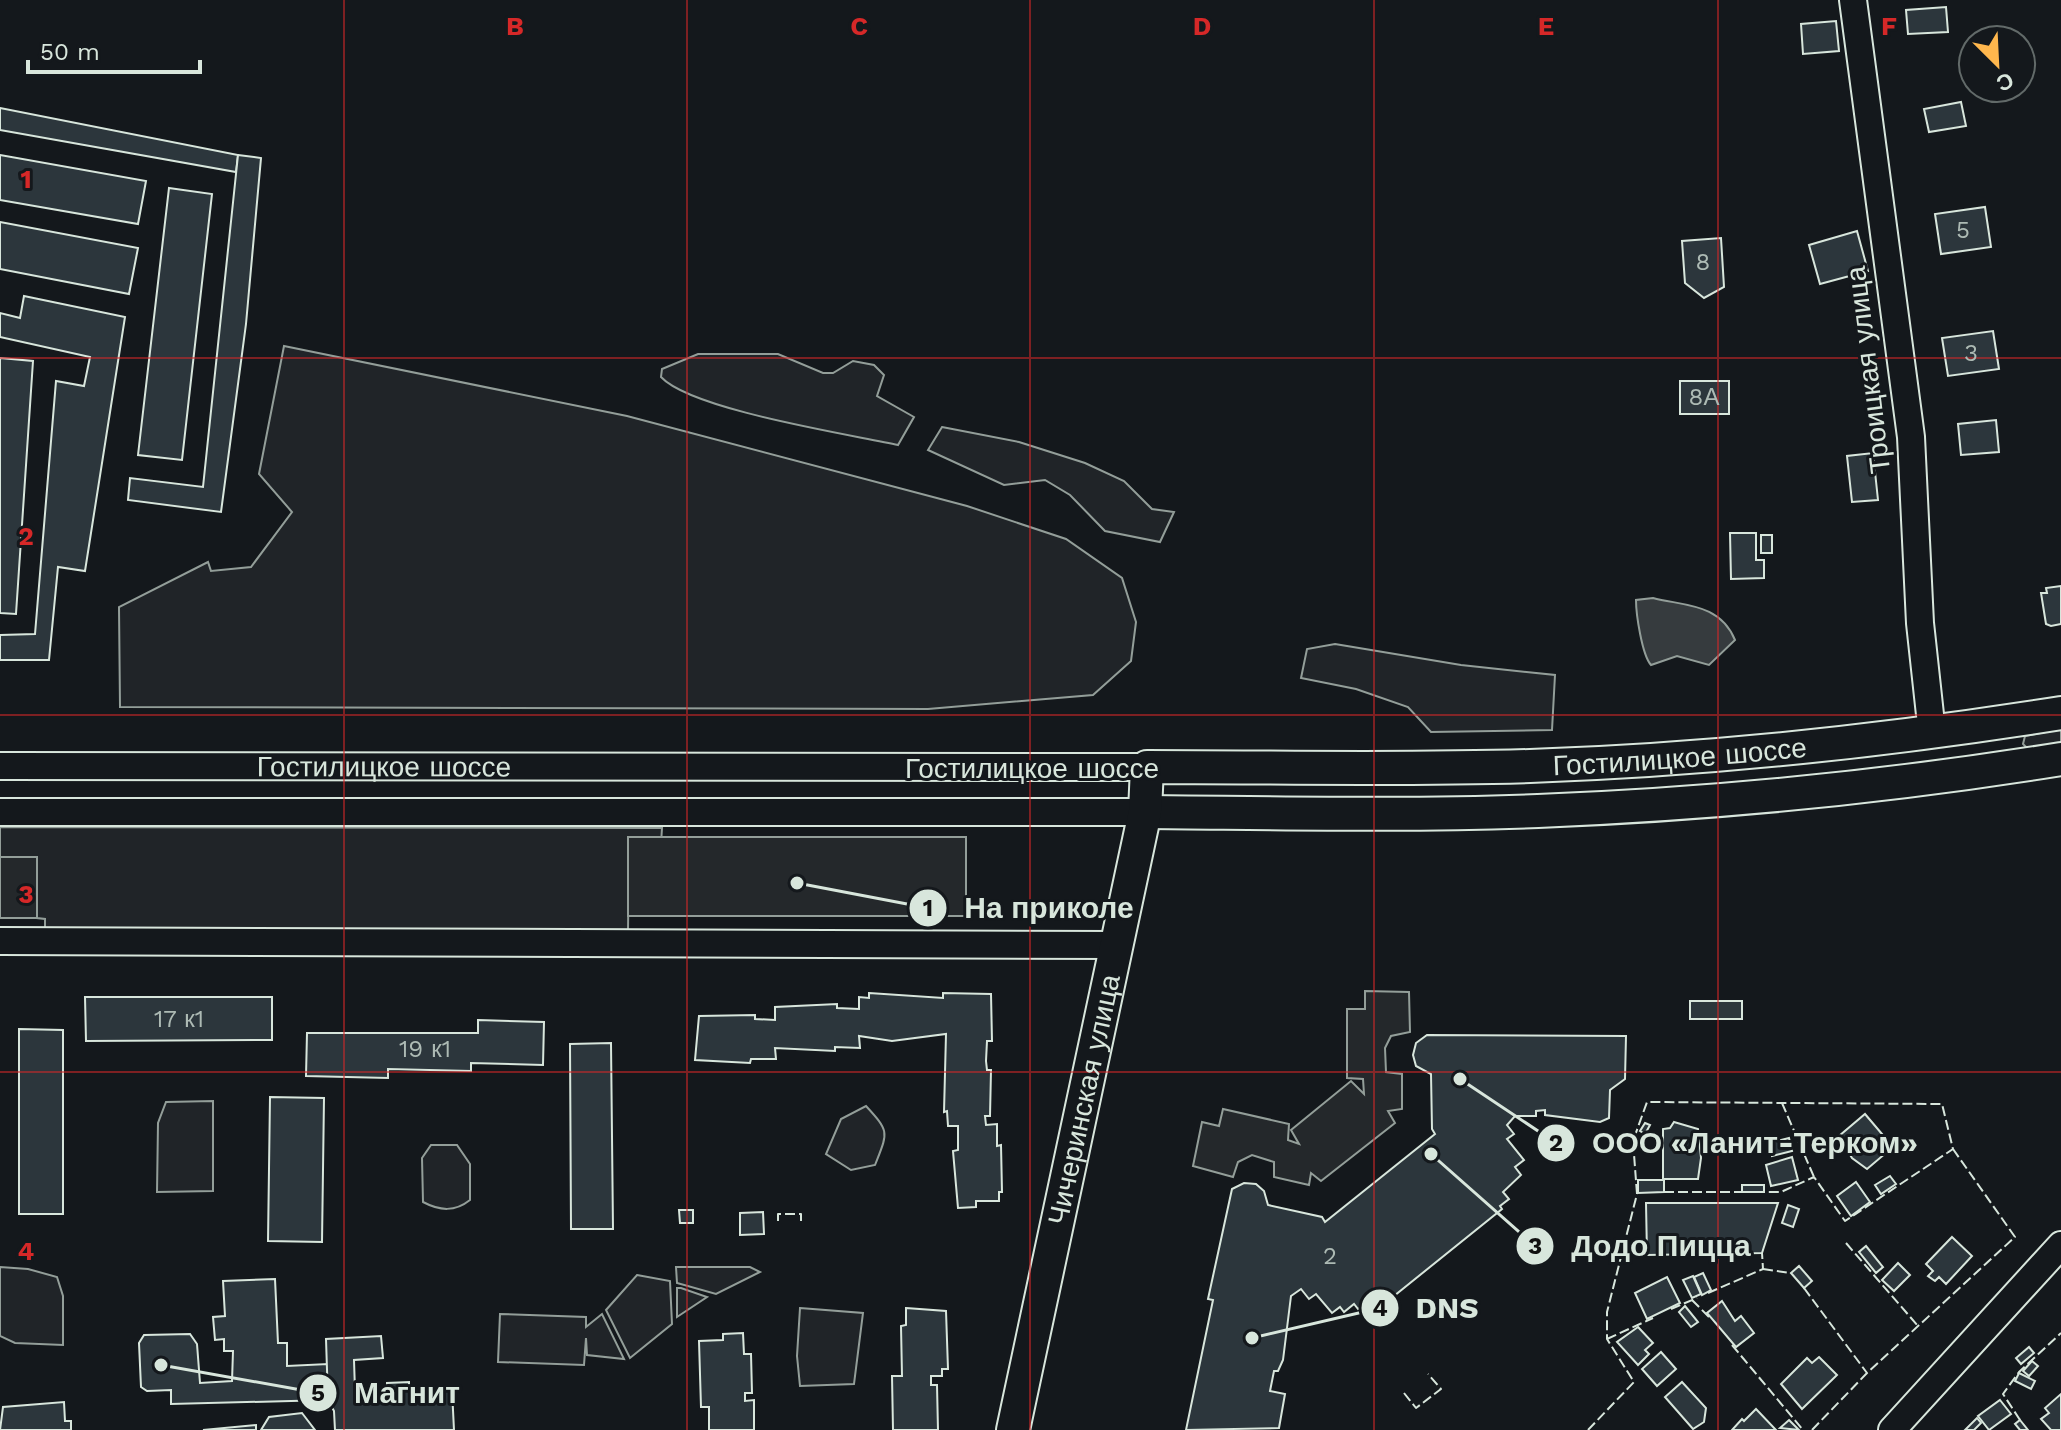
<svg xmlns="http://www.w3.org/2000/svg" width="2061" height="1430" viewBox="0 0 2061 1430" font-family="'Work Sans',sans-serif">
  <style>
    .green { fill: #202428; stroke: #939e99; stroke-width: 2 }
    .parking { fill: #24282b; stroke: #939e99; stroke-width: 2 }
    .water { fill: #363b3e; stroke: #939e99; stroke-width: 2 }
    .building { fill: #2c363c; stroke: #d8e6dc; stroke-width: 2 }
    .lines { fill: none; stroke-linecap: round; stroke-linejoin: round }
    .minor-casing { stroke: #d8e6dc; stroke-width: 30 }
    .major-casing { stroke: #d8e6dc; stroke-width: 36 }
    .minor { stroke: #14181c; stroke-width: 26 }
    .major { stroke: #14181c; stroke-width: 32 }
    .fence { stroke: #d8e6dc; stroke-width: 2; stroke-dasharray: 10 4; stroke-linecap: butt }
    .grid { fill: none; stroke: #d62828; stroke-width: 2; stroke-opacity: 0.55 }
    .labels { text-anchor: middle; dominant-baseline: central; stroke-width: 6; stroke-linejoin: round; paint-order: stroke }
    .number-label { font-size: 24px; fill: #adbab4 }
    .street-label { font-size: 28px; fill: #d8e6dc; stroke: #14181c }
    .grid-label { font-size: 26px; text-anchor: middle; font-weight: bold; fill: #d62828; stroke: #14181c; stroke-width: 6; stroke-linejoin: round; paint-order: stroke }
    .leader { fill: none; stroke: #d8e6dc; stroke-width: 3 }
    .callout-dot { fill: #d8e6dc; stroke: #14181c; stroke-width: 3 }
    .mark-label { font-size: 24px; text-anchor: middle; font-weight: bold; fill: #111 }
    .callout-label { font-size: 30px; text-anchor: middle; font-weight: bold; fill: #d8e6dc; stroke: #14181c; stroke-width: 6; stroke-linejoin: round; paint-order: stroke }
  </style>
  <rect width="100%" height="100%" fill="#14181c"/>
  <g class="green">
    <path d="M284,346L627,416L967,506L1066,539L1122,578L1136,622L1131,661L1093,695L928,709L120,707L119,607L208,562L211,571L251,567L292,512L259,474Z"/>
    <path d="M698,354H778L823,373H833L853,361L874,365L884,375L877,396L914,417L898,445C848,434 692,410 661,377L662,369Z"/>
    <path d="M942,427L1019,442L1085,463L1124,481L1152,509L1174,512L1160,542L1105,531L1070,495L1045,480L1004,485L928,450Z"/>
    <path d="M1335,644L1461,665L1555,675L1552,730L1431,732L1408,707L1356,689L1301,678L1307,649Z"/>
    <path d="M2061,729V745L2027,748L2023,744L2025,736Z"/>
    <path d="M0,827L662,828L661,844L629,850L628,931L45,929V919L37,918V858H0Z"/>
    <path d="M213,1101V1191L157,1192L158,1123L166,1102Z"/>
    <path d="M866,1106C890,1132 888,1132 875,1165L851,1170L826,1154L841,1119Z"/>
    <path d="M431,1145H457L470,1164V1200C455,1212 440,1211 423,1202L422,1158Z"/>
    <path d="M0,1267L28,1269L57,1277L63,1296V1345L15,1343L0,1336Z"/>
    <path d="M676,1267H750L760,1272L716,1294L677,1283Z"/>
    <path d="M637,1275L670,1281L672,1324L630,1358L606,1310Z"/>
    <path d="M677,1288H681L707,1297L677,1317Z"/>
    <path d="M800,1308L863,1313L854,1384L800,1386L797,1356Z"/>
    <path d="M500,1314L586,1317V1327L602,1314L624,1359L587,1355L586,1338L584,1365L498,1362Z"/>
  </g>
  <g class="parking">
    <rect x="628" y="837" width="338" height="79"/>
    <rect x="0" y="857" width="37" height="61"/>
    <path d="M1365,991L1409,992L1410,1032L1391,1036L1385,1048L1386,1072L1402,1074V1109L1388,1111L1395,1123L1321,1181L1311,1173L1309,1185L1274,1177V1162L1252,1155L1238,1162L1233,1177L1193,1166L1202,1122L1219,1126L1223,1109L1289,1124L1288,1140L1299,1144L1291,1130L1351,1081L1364,1094L1363,1079L1347,1078V1009H1365Z"/>
  </g>
  <path class="water" d="M1653,598C1684,606 1720,603 1735,640L1709,665L1677,656L1651,665C1642,655 1636,614 1636,600Z"/>
  <g class="building">
    <path d="M1946,7L1948,32L1908,34L1906,10Z"/>
    <path d="M1836,21L1839,51L1803,54L1801,24Z"/>
    <path d="M1961,102L1966,126L1929,132L1924,109Z"/>
    <path d="M0,108L238,155L236,172L0,130Z"/>
    <path d="M0,155L146,181L138,224L0,200Z"/>
    <path d="M238,155L261,158L246,324L221,512L128,500L130,478L203,487Z"/>
    <path d="M169,188L212,194L182,460L138,455Z"/>
    <path d="M1985,207L1991,247L1941,254L1935,214Z"/>
    <path d="M0,222L138,248L129,294L0,269Z"/>
    <path d="M1857,231L1868,271L1820,284L1809,245Z"/>
    <path d="M1721,238L1724,287L1704,298L1685,283L1682,241Z"/>
    <path d="M24,296L125,317L85,571L58,567L49,660H0V635L35,634L56,381L84,386L90,357L0,337V313L20,318Z"/>
    <path d="M1993,331L1999,369L1948,376L1942,338Z"/>
    <path d="M0,358L33,361L16,614L0,613Z"/>
    <rect x="1680" y="381" width="49" height="33"/>
    <path d="M1996,420L1999,452L1961,455L1958,424Z"/>
    <path d="M1873,453L1878,500L1852,502L1847,456Z"/>
    <path d="M1730,533H1756V560H1764V578L1731,579Z"/>
    <rect x="1761" y="535" width="11" height="18"/>
    <path d="M2061,586V624L2051,626L2046,624L2041,593H2047L2046,588Z"/>
    <path d="M869,993L943,998V993L991,994L992,1041H987L986,1061L987,1070H991L990,1116H985L986,1125L997,1124V1146L1001,1145L1002,1192H999V1201H976V1207L958,1208L953,1151L958,1150V1126H948L947,1111L944,1112L946,1034L892,1041L859,1036L860,1048L835,1047V1051L775,1048L776,1059H751L750,1063L695,1060L699,1016L755,1015V1019L775,1020V1007L837,1004V1008L859,1009V997L869,998Z"/>
    <path d="M85,997H272V1040L86,1041Z"/>
    <rect x="1690" y="1001" width="52" height="18"/>
    <path d="M478,1020L544,1022L543,1065L471,1063V1071L388,1069V1078L306,1076L307,1033H478Z"/>
    <path d="M19,1029L63,1030V1214H19Z"/>
    <path d="M1427,1035L1626,1036L1625,1079L1610,1090L1609,1118L1600,1122L1545,1115V1110L1536,1111V1116H1515L1507,1125L1514,1134L1507,1139L1524,1160L1515,1167L1521,1175L1503,1192L1509,1199L1500,1206L1502,1209L1384,1304L1381,1300L1372,1307L1368,1302L1358,1309L1354,1304L1344,1312L1340,1307L1332,1313L1316,1294L1309,1299L1301,1289L1291,1296L1283,1360L1278,1371H1274L1270,1391L1285,1394L1279,1428L1186,1430L1213,1300L1208,1299L1232,1189L1244,1183L1256,1184L1264,1191L1268,1205L1322,1217L1325,1222L1435,1134L1432,1129L1431,1074L1416,1066L1413,1055L1416,1043Z"/>
    <path d="M611,1043L613,1229H571L570,1044Z"/>
    <path d="M270,1097L324,1098L322,1242L268,1241Z"/>
    <path d="M1865,1114L1893,1147L1867,1169L1852,1158L1839,1136Z"/>
    <path d="M1674,1122L1698,1129L1701,1158L1698,1179H1663V1129L1670,1128Z"/>
    <path d="M1645,1123L1650,1125L1645,1134L1640,1131Z"/>
    <path d="M1789,1138L1792,1151L1772,1156L1769,1143Z"/>
    <path d="M1792,1157L1798,1180L1771,1186L1766,1165Z"/>
    <path d="M1890,1176L1896,1184L1881,1194L1875,1185Z"/>
    <path d="M1638,1180H1664V1192L1638,1193Z"/>
    <path d="M1856,1182L1870,1202L1851,1216L1837,1196Z"/>
    <rect x="1742" y="1185" width="22" height="7"/>
    <path d="M1646,1203H1778L1762,1253L1647,1255Z"/>
    <path d="M1788,1205L1799,1209L1793,1227L1782,1223Z"/>
    <path d="M679,1210H693V1223H680Z"/>
    <path d="M763,1212L764,1234L740,1235V1213Z"/>
    <path d="M1952,1237L1972,1256L1946,1284L1939,1277L1935,1281L1928,1276L1933,1271L1926,1264Z"/>
    <path d="M1866,1246L1883,1267L1876,1273L1859,1252Z"/>
    <path d="M1898,1263L1910,1275L1894,1291L1882,1280Z"/>
    <path d="M1799,1266L1812,1281L1804,1288L1791,1273Z"/>
    <path d="M1703,1273L1711,1290L1702,1295L1694,1277Z"/>
    <path d="M1693,1276L1701,1294L1692,1298L1683,1280Z"/>
    <path d="M1667,1277L1680,1303L1647,1319L1635,1293Z"/>
    <path d="M275,1279L278,1343H287V1366L328,1364V1400L171,1404V1390L147,1391L141,1387L139,1343L144,1335L190,1334L197,1344L200,1383L232,1381L233,1351H224V1339L215,1340L213,1317L225,1316L223,1281Z"/>
    <path d="M1722,1301L1735,1321L1741,1316L1754,1333L1736,1347L1707,1313Z"/>
    <path d="M1685,1306L1698,1322L1691,1327L1679,1312Z"/>
    <path d="M906,1308L946,1311L948,1369H942V1376H931V1385H937L938,1430H893L892,1376H902L901,1326L906,1325Z"/>
    <path d="M1638,1327L1653,1343L1645,1350L1649,1354L1638,1365L1617,1342Z"/>
    <path d="M743,1333L744,1354H751L752,1393H745V1401L754,1400V1430H709V1407H701L699,1341L723,1340V1334Z"/>
    <path d="M381,1336L383,1358L354,1360L355,1391L387,1389V1383L409,1382V1392L452,1390L454,1430H335L334,1411L328,1400L326,1339Z"/>
    <path d="M2029,1347L2034,1353L2021,1364L2016,1358Z"/>
    <path d="M1661,1352L1676,1369L1657,1386L1642,1369Z"/>
    <path d="M1819,1357L1837,1375L1802,1409L1781,1384L1807,1358L1812,1363Z"/>
    <path d="M2032,1361L2038,1366L2029,1376L2023,1371Z"/>
    <path d="M2019,1373L2035,1381L2031,1389L2015,1381Z"/>
    <path d="M1682,1382L1706,1408L1704,1422L1693,1429L1665,1397Z"/>
    <path d="M2061,1394V1430H2051L2041,1419L2049,1413L2045,1408Z"/>
    <path d="M2000,1400L2011,1414L1989,1430L1978,1416Z"/>
    <path d="M64,1402L65,1421H71V1430H0L3,1407Z"/>
    <path d="M1756,1409L1776,1430H1732L1742,1419L1744,1421Z"/>
    <path d="M302,1413L315,1430H261L269,1417Z"/>
    <path d="M1977,1418L1981,1423L1974,1430H1965Z"/>
    <path d="M1789,1420L1799,1430L1780,1428Z"/>
    <path d="M2020,1420L2028,1430H2020L2015,1424Z"/>
    <path d="M256,1425V1430H203Z"/>
  </g>
  <g class="lines">
    <defs>
      <g id="minor">
        <path d="M1853,0L1911,437L1920,623L1932,733"/>
        <path id="s1" d="M0,766L1147,767"/>
        <path d="M0,812H1145"/>
        <path d="M0,941L1117,945"/>
        <path d="M1892,1430L2061,1245"/>
      </g>
      <g id="major">
        <path d="M1145,812C1276,813 1407,816 1538,811C1714,804 1887,787 2061,759"/>
        <path id="s2" d="M1013,1430L1145,812L1147,767C1275,767 1402,770 1530,766C1708,760 1884,741 2061,713"/>
      </g>
    </defs>
    <use href="#minor" class="minor-casing"/>
    <use href="#major" class="major-casing"/>
    <use href="#minor" class="minor"/>
    <use href="#major" class="major"/>
    <g class="fence">
      <path d="M1782,1103L1814,1177"/>
      <path d="M1664,1192H1747"/>
      <path d="M778,1221V1214H801V1221"/>
      <path d="M1846,1243L1918,1326"/>
      <path d="M1763,1269L1791,1273"/>
      <path d="M1804,1288L1867,1373"/>
      <path d="M1708,1293L1763,1269L1762,1253"/>
      <path d="M1692,1300L1709,1317"/>
      <path d="M1671,1309L1697,1298"/>
      <path d="M1607,1339L1653,1318"/>
      <path d="M1732,1345L1803,1430"/>
      <path d="M1404,1393L1416,1408L1441,1389L1428,1374"/>
      <path d="M2020,1420L2003,1394L2019,1372L2061,1333"/>
      <path d="M1588,1430L1634,1382L1607,1339V1312L1637,1194L1633,1141L1647,1102L1942,1104L1953,1149L1845,1221L1814,1177L1781,1192H1759"/>
      <path d="M1812,1430L1867,1373L2015,1237L1953,1149"/>
    </g>
  </g>
  <path class="grid" d="M344,0V1430M687,0V1430M1030,0V1430M1374,0V1430M1718,0V1430M0,358H2061M0,715H2061M0,1072H2061"/>
  <g class="labels">
    <g class="number-label">
      <text x="1963" y="230">5</text>
      <text x="1703" y="262">8</text>
      <text x="1971" y="353">3</text>
      <text x="1704" y="397">8А</text>
      <text x="179" y="1019">17 к1</text>
      <text x="425" y="1049">19 к1</text>
      <text x="1330" y="1256">2</text>
    </g>
    <g class="street-label">
      <text transform="translate(1868 370) rotate(-97)">Троицкая улица</text>
      <text stroke="none"><textPath href="#s2" startOffset="1210">Гостилицкое шоссе</textPath></text>
      <text stroke="none"><textPath href="#s1" startOffset="384">Гостилицкое шоссе</textPath></text>
      <text x="1032" y="768">Гостилицкое шоссе</text>
      <text stroke="none"><textPath href="#s2" startOffset="338">Чичеринская улица</textPath></text>
    </g>
  </g>
  <g class="grid-label">
    <text x="515" y="35">B</text>
    <text x="859" y="35">C</text>
    <text x="1202" y="35">D</text>
    <text x="1546" y="35">E</text>
    <text x="1889" y="35">F</text>
    <text x="26" y="188">1</text>
    <text x="26" y="545">2</text>
    <text x="26" y="903">3</text>
    <text x="26" y="1260">4</text>
  </g>
  <path class="leader" d="M797 883L928 908M1460 1079L1556 1143M1431 1154L1535 1246M1252 1338L1380 1308M161 1365L318 1393"/>
  <g class="callout-dot">
    <circle cx="797" cy="883" r="8"/>
    <circle cx="1460" cy="1079" r="8"/>
    <circle cx="1431" cy="1154" r="8"/>
    <circle cx="1252" cy="1338" r="8"/>
    <circle cx="161" cy="1365" r="8"/>
    <circle cx="928" cy="908" r="20"/>
    <circle cx="1556" cy="1143" r="20"/>
    <circle cx="1535" cy="1246" r="20"/>
    <circle cx="1380" cy="1308" r="20"/>
    <circle cx="318" cy="1393" r="20"/>
  </g>
  <g class="mark-label">
    <text x="928" y="916">1</text>
    <text x="1556" y="1151">2</text>
    <text x="1535" y="1254">3</text>
    <text x="1380" y="1316">4</text>
    <text x="318" y="1401">5</text>
  </g>
  <g class="callout-label">
    <text x="1049" y="918">На приколе</text>
    <text x="1755" y="1153">ООО «Ланит-Терком»</text>
    <text x="1661" y="1256">Додо Пицца</text>
    <text x="1447" y="1318">DNS</text>
    <text x="407" y="1403">Магнит</text>
  </g>
  <g transform="translate(1997 64) rotate(156)"><circle r="38" fill="#14181c" stroke="#626a69" stroke-width="2"/>
  <path d="M0-6L14 30L0 20L-14 30Z" fill="#ffb74d"/>
  <text y="-12" font-size="22" font-weight="bold" text-anchor="middle" fill="#d8e6dc">С</text>
  </g>
  <path d="M28 60v12h172v-12" fill="none" stroke="#d8e6dc" stroke-width="4"/>
  <text x="40" y="60" font-size="24" fill="#d8e6dc" stroke="#14181c" stroke-width="6" paint-order="stroke">50 m</text>
</svg>
